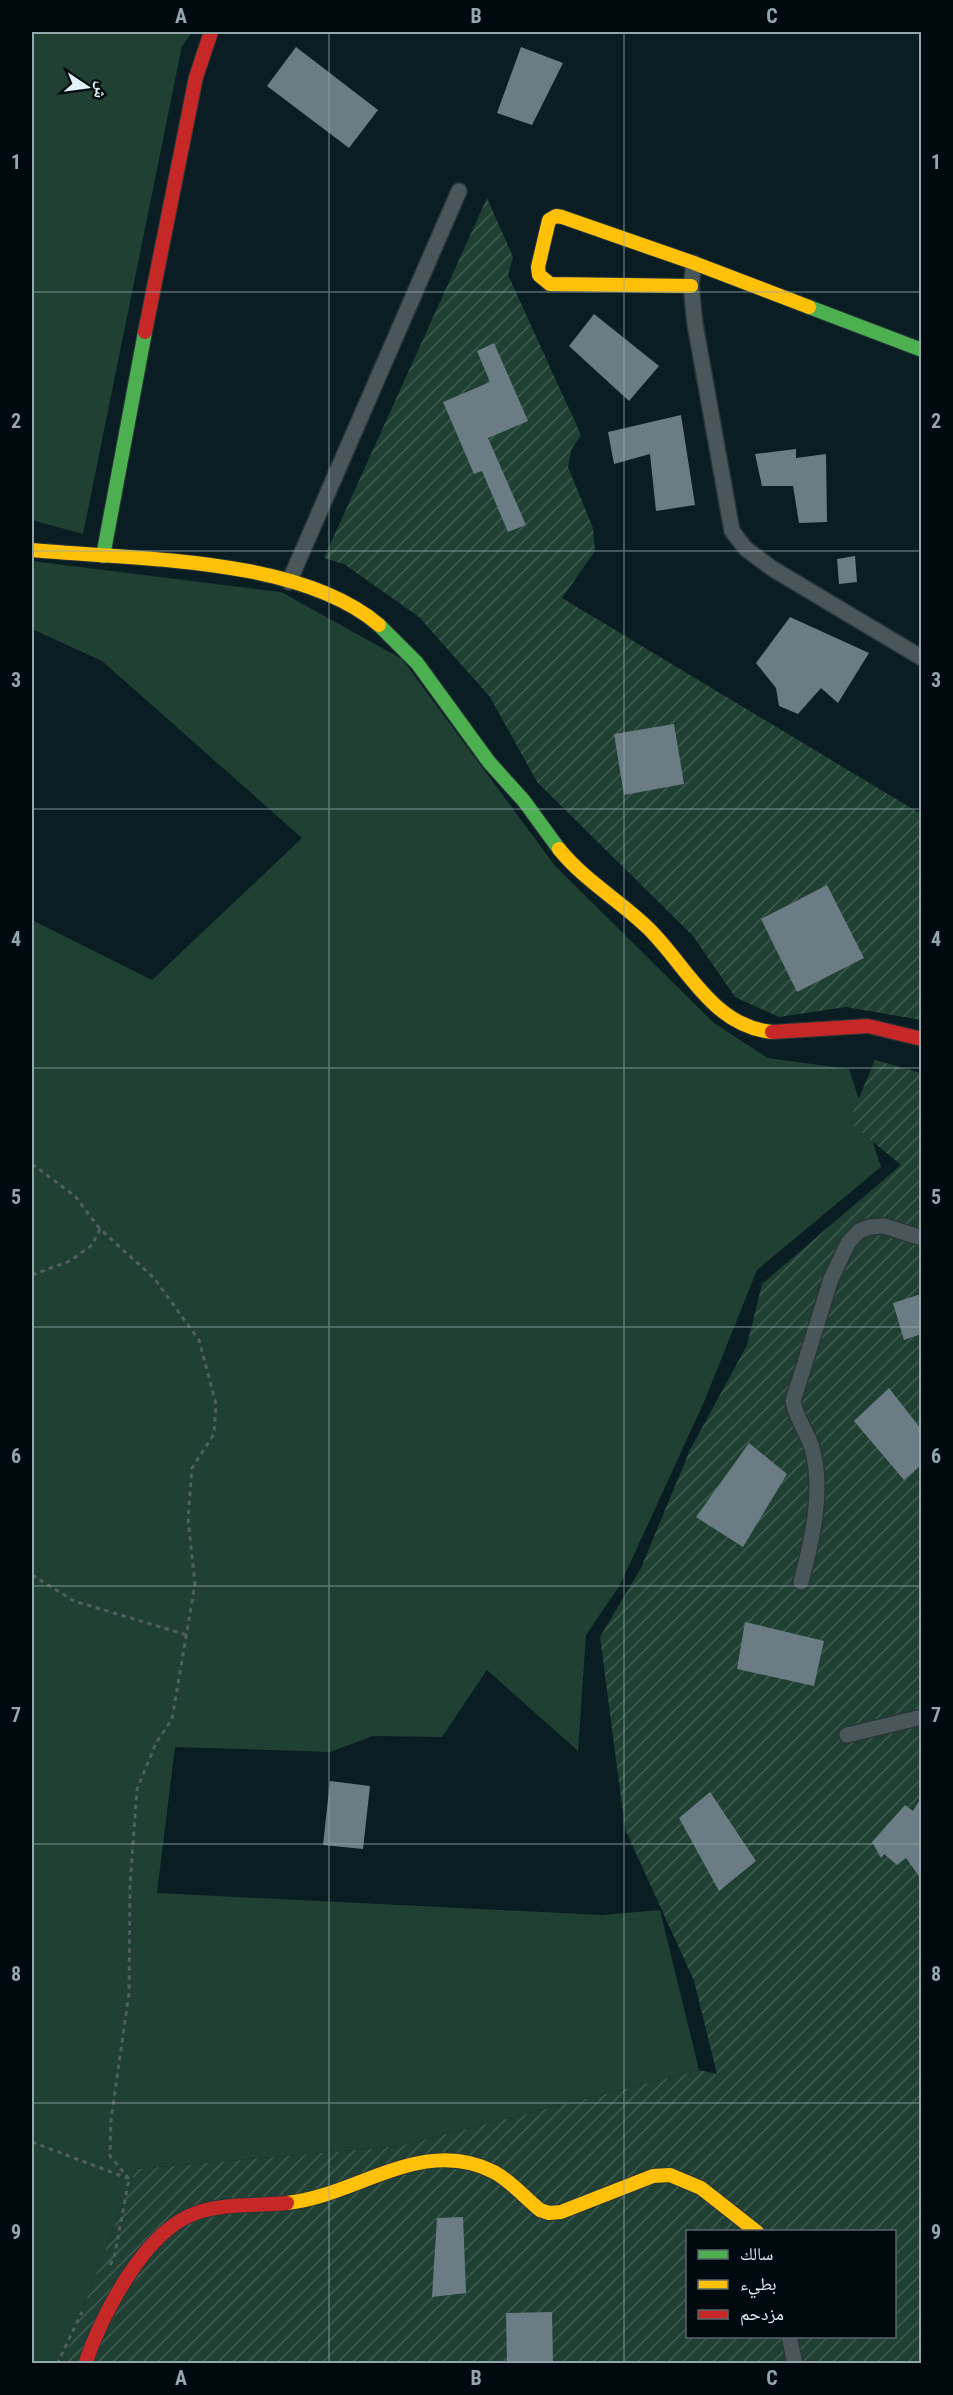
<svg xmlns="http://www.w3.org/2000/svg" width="953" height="2395" viewBox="0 0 953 2395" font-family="'Roboto Condensed','Noto Naskh Arabic',sans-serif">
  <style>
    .grass { fill: #204033 }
    .garden { fill: url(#garden-furrows); fill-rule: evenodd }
    .building { fill: #6c7c84 }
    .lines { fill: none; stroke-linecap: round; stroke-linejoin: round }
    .street-casing { stroke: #293639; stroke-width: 18 }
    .fast-casing { stroke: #293639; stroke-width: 16 }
    .slow-casing { stroke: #293639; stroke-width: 16 }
    .jam-casing { stroke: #293639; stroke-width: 16 }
    .path { stroke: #515e63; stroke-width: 3; stroke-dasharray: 4.5 4.5; stroke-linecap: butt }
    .street { stroke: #49575a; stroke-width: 15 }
    .fast { stroke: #4caf50; stroke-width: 14 }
    .slow { stroke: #ffc107; stroke-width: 14 }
    .jam { stroke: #c62828; stroke-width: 14 }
    .grid { fill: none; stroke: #94a7ad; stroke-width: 1.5; stroke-opacity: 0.55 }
    .neatline { fill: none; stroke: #94a7ad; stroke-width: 2 }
    .grid-label { font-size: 20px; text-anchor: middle; font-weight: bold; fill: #94a7ad }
  </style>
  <defs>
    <pattern id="garden-furrows" width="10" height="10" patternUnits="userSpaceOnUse" patternTransform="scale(1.5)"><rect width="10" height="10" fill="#204033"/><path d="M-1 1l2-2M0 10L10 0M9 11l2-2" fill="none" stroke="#405c51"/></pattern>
  </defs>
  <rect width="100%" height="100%" fill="#0a1d22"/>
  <g class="grass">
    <path d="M32,32H192L182,46L83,534L32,520Z"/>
    <path d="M32,561L281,592L402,659L556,867L714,1023L768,1058L849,1069L881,1167L757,1270L704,1402L620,1585L586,1635L578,1751L487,1670L442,1737L373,1736L330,1752L175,1747L157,1893L602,1915L660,1910L699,2070L399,2146L136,2169L62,2364L32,2363V920L152,980L302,838L102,661L32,629Z"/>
  </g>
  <g class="garden">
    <path d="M487,198L513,257L508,275L581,435L571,450L568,467L593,528L595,551L562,598L921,814V1020L846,1007L779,1017L735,997L693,936L537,782L490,697L419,617L344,564L324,558Z"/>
    <path d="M875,1060L921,1073V2363L62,2364L136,2169L399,2146L699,2070L717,2074L694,1981L625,1829L600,1637L641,1568L690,1450L747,1345L762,1284L901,1165L849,1122ZM688,2232H894V2336H688Z"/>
  </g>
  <g class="building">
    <path d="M296,47L378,110L349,148L267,86Z"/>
    <path d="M521,47L563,63L532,125L497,113Z"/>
    <path d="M594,314L659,366L629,401L569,346Z"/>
    <path d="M494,343L528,421L488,438L526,525L508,532L482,471L474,474L443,402L490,382L477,351Z"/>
    <path d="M681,415L695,505L656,511L650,454L614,464L608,432Z"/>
    <path d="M796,449V458L826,454L827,522L799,523L793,486H762L755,454Z"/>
    <path d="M855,556L857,582L839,584L837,559Z"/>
    <path d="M790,617L869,653L838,703L821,688L798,714L779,706L776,688L756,663Z"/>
    <path d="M674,724L684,784L624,795L614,734Z"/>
    <path d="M827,885L864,958L797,992L761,919Z"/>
    <path d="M921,1294V1334L904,1340L893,1303Z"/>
    <path d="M889,1388L921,1429V1465L904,1480L854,1421Z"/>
    <path d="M749,1443L787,1474L743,1547L696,1517Z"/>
    <path d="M745,1622L824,1641L814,1686L737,1669Z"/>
    <path d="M330,1781L370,1786L363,1849L323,1845Z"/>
    <path d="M710,1792L756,1861L719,1891L679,1818Z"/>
    <path d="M921,1798V1879L906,1858L897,1865L884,1854L881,1858L872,1842L905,1805L913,1811Z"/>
    <path d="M463,2217L466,2293L432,2297L437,2218Z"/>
    <path d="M552,2312L553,2364H507L506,2313Z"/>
  </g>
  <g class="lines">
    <defs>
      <g id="street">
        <path d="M694,263L691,286L695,324L732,531L746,549L773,569L922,658"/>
        <path d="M289,582L459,191"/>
        <path d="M801,1582C812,1541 824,1490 812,1448C807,1431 796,1419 793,1401L831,1279L848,1243L859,1231L870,1227L884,1226L922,1238"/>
        <path d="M847,1735L922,1717"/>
        <path d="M789,2336L795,2364"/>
      </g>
      <g id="fast">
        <path d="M809,307L922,350"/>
        <path d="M103,556L145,332"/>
        <path d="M379,625L417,663L489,762L524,801L559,849"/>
      </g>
      <g id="slow">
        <path d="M691,286L550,284L539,275L538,267L549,220L556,216L562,217L694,263L809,307"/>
        <path d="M32,550C134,560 298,556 379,625"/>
        <path d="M559,849C585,881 619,900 648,928C687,966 712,1026 772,1032"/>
        <path d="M287,2203C356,2196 423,2135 494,2172C511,2181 525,2198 540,2210L549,2213L561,2212L653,2176L670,2175L701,2188L757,2232"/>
      </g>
      <g id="jam">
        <path d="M145,332L196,77L211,32"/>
        <path d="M772,1032L868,1026L922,1039"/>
        <path d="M85,2364C102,2315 144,2231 196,2213C225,2203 257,2206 287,2203"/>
      </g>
    </defs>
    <use href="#street" class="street-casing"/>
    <use href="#fast" class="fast-casing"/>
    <use href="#slow" class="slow-casing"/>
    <use href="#jam" class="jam-casing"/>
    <g class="path">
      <path d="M32,1164L75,1196L100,1229L154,1278L199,1340L216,1404L214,1434L192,1468L188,1519L195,1584L172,1719L156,1743L137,1789L130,1885L129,1993L111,2120L110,2156L129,2179"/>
      <path d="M32,1275L70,1261L92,1245L100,1229"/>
      <path d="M32,1575L74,1601L187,1635"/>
      <path d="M32,2142L127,2178"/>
      <path d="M110,2265L114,2258L129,2179"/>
      <path d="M57,2364L82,2312"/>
    </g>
    <use href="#street" class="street"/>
    <use href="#fast" class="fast"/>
    <use href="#slow" class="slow"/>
    <use href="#jam" class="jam"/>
  </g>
  <path class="grid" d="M329,32V2364M624,32V2364M32,292H922M32,551H922M32,809H922M32,1068H922M32,1327H922M32,1586H922M32,1844H922M32,2103H922"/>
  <rect width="953" height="2395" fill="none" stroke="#000a0e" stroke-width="66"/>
  <rect x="686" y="2230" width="210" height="108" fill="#000a0e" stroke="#59676c" stroke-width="1.5"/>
  <rect x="698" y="2250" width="30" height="9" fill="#4caf50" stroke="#59676c" stroke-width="1.5"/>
  <text x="740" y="2260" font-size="18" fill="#def2f8">سالك</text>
  <rect x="698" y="2280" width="30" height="9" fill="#ffc107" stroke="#59676c" stroke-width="1.5"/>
  <text x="740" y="2290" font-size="18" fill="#def2f8">بطيء</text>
  <rect x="698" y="2310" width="30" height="9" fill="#c62828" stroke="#59676c" stroke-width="1.5"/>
  <text x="740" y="2320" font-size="18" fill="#def2f8">مزدحم</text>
  <g transform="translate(87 87) rotate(103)" stroke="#000a0e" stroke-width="4.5" paint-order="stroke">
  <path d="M0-4.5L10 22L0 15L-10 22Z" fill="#def2f8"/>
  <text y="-9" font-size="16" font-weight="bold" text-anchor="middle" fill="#def2f8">ش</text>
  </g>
  <rect x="33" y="33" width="887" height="2329" class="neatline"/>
  <g class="grid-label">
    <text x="181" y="23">A</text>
    <text x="476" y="23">B</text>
    <text x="772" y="23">C</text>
    <text x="16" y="169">1</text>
    <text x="936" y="169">1</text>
    <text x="16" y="428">2</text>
    <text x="936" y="428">2</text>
    <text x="16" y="687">3</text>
    <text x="936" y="687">3</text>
    <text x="16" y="946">4</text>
    <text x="936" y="946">4</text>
    <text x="16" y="1204">5</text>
    <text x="936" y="1204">5</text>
    <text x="16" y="1463">6</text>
    <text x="936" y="1463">6</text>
    <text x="16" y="1722">7</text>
    <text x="936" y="1722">7</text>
    <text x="16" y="1981">8</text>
    <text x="936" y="1981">8</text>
    <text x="16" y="2239">9</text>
    <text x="936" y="2239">9</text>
    <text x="181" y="2385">A</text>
    <text x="476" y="2385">B</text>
    <text x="772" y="2385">C</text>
  </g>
</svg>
